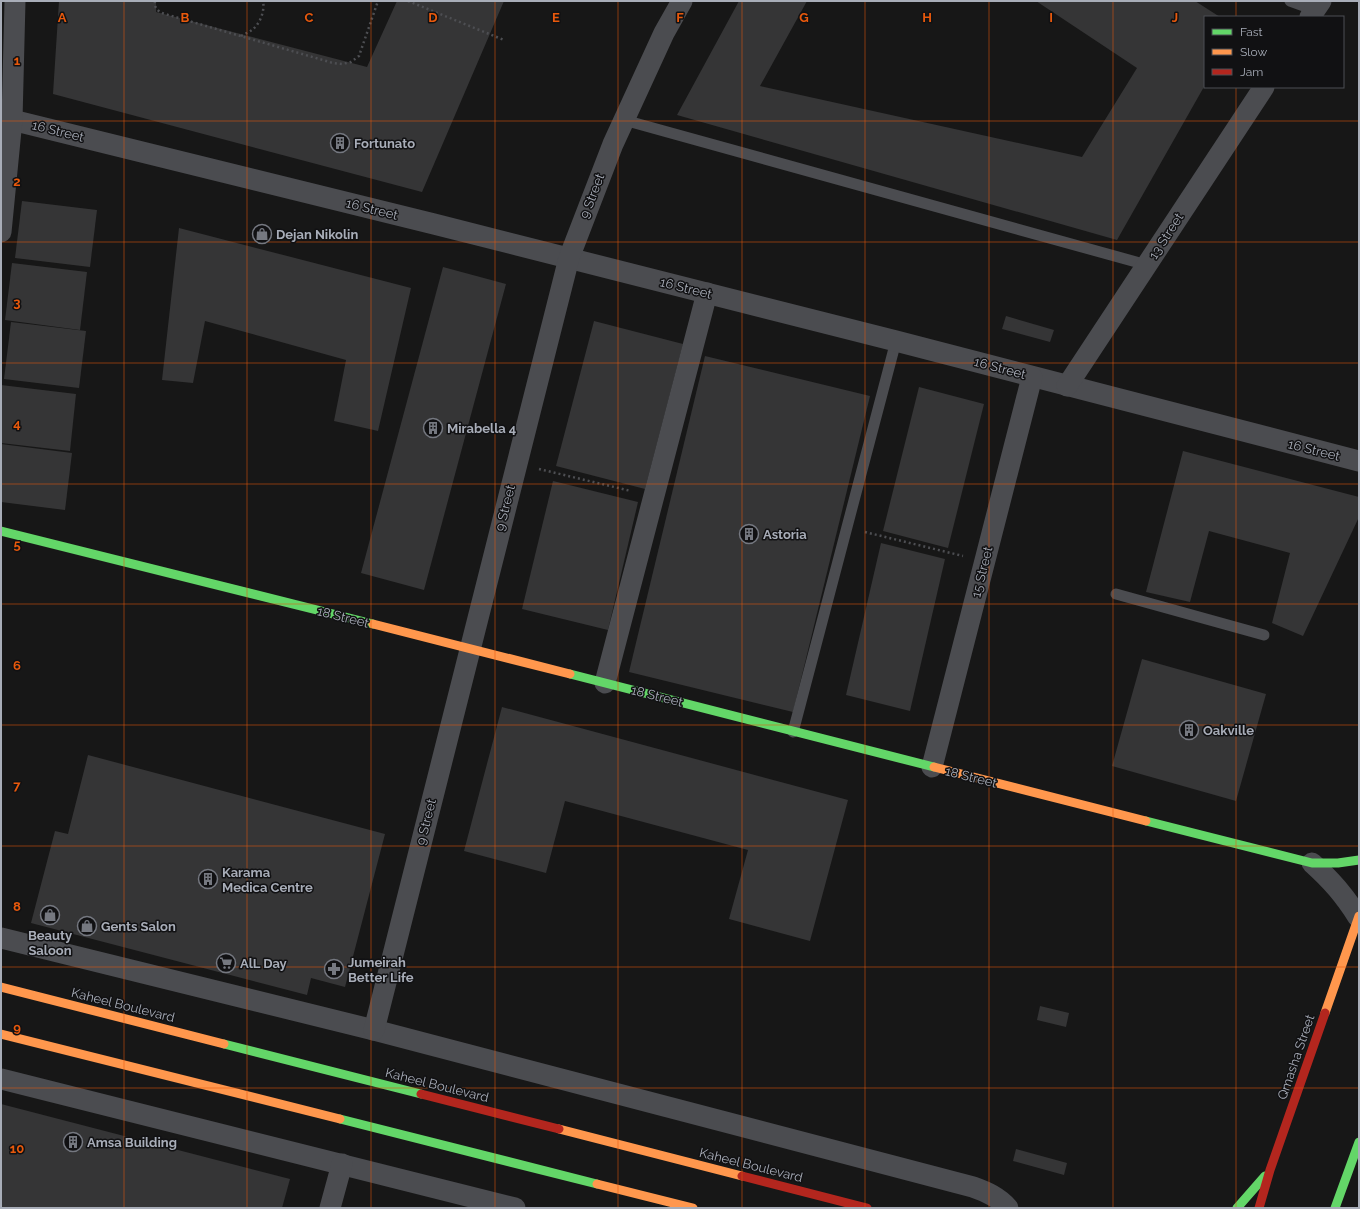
<svg xmlns="http://www.w3.org/2000/svg" width="1360" height="1209" viewBox="0 0 1360 1209" font-family="Raleway,sans-serif">
  <style>
    .building { fill: #353536 }
    .lines { fill: none; stroke-linecap: round; stroke-linejoin: round }
    .path { stroke: #4d4e52; stroke-width: 2.5; stroke-dasharray: 2 3; stroke-linecap: butt }
    .lane { stroke: #4b4c50; stroke-width: 11 }
    .street { stroke: #4b4c50; stroke-width: 21 }
    .fast { stroke: #63d668; stroke-width: 9 }
    .slow { stroke: #ff974d; stroke-width: 9 }
    .jam { stroke: #b3261e; stroke-width: 9 }
    .grid { fill: none; stroke: #e8590c; stroke-width: 1; stroke-opacity: 0.55 }
    .labels { text-anchor: middle; dominant-baseline: central; stroke-width: 3; stroke-linejoin: round; paint-order: stroke }
    .street-label { font-size: 13px; fill: #a8adb8; stroke: #111113 }
    .poi-label { font-size: 13px; font-weight: bold; fill: #a8adb8; stroke: #111113; text-anchor: start }
    .grid-label { font-size: 13px; text-anchor: middle; font-weight: bold; fill: #e8590c; stroke: #111113; stroke-width: 3; stroke-linejoin: round; paint-order: stroke }
  </style>
  <rect width="100%" height="100%" fill="#171717"/>
  <g class="building">
    <path d="M59,1H156V12L367,67L397,1H504L422,192L53,94Z"/>
    <path d="M739,1H807L760,86L1082,157L1137,68L1036,1H1195L1220,17H1205V85L1117,240L677,115Z"/>
    <path d="M22,201L97,210L90,267L15,258Z"/>
    <path d="M179,228L411,288L378,431L334,421L346,360L205,321L193,383L162,380Z"/>
    <path d="M12,263L87,272L80,330L5,320Z"/>
    <path d="M443,267L506,284L424,590L361,573Z"/>
    <path d="M1006,316L1054,330L1050,342L1002,329Z"/>
    <path d="M594,321L683,344L645,489L556,466Z"/>
    <path d="M11,322L86,331L79,388L4,379Z"/>
    <path d="M705,356L870,396L793,712L629,672Z"/>
    <path d="M1,385L76,394L70,451L1,443Z"/>
    <path d="M919,387L984,404L948,548L883,531Z"/>
    <path d="M1,444L72,453L65,510L1,502Z"/>
    <path d="M1183,451L1359,497V517L1303,636L1272,623L1290,553L1209,531L1190,602L1146,592Z"/>
    <path d="M553,481L638,502L608,630L522,609Z"/>
    <path d="M881,543L945,559L910,711L846,695Z"/>
    <path d="M1142,659L1266,694L1236,801L1112,766Z"/>
    <path d="M502,707L848,800L810,941L729,919L748,850L565,801L546,873L464,851Z"/>
    <path d="M88,755L385,834L345,987L311,978L307,995L31,923L55,831L68,834Z"/>
    <path d="M1040,1006L1069,1013L1066,1027L1037,1020Z"/>
    <path d="M1,1104L290,1179L282,1208H1Z"/>
    <path d="M1016,1149L1067,1163L1064,1175L1013,1161Z"/>
  </g>
  <g class="lines">
    <g class="path">
      <path d="M155,1C154,8 158,12 165,14L333,63L342,64L351,62L359,56L378,1"/>
      <path d="M408,1L504,40"/>
      <path d="M241,36C245,34 249,32 252,30C260,24 265,11 263,1"/>
      <path d="M539,469L631,491"/>
      <path d="M865,532L963,556"/>
    </g>
    <g class="lane">
      <path d="M1290,1L1315,10"/>
      <path d="M624,120L1147,265"/>
      <path d="M1116,594L1264,635"/>
      <path d="M793,732L896,341"/>
    </g>
    <g class="street">
      <path d="M1310,17L1321,1"/>
      <path d="M12,120L434,224L896,341L1359,461"/>
      <path d="M1,232L12,120L15,1"/>
      <path d="M1067,386L1264,87"/>
      <path d="M605,683L707,293"/>
      <path d="M932,767L1032,377"/>
      <path d="M1312,863C1332,881 1344,895 1358,917"/>
      <path d="M1,938L374,1030L973,1187C987,1192 998,1197 1008,1208"/>
      <path d="M374,1030L569,258L613,144L664,33L682,1"/>
      <path d="M1,1079L515,1208"/>
      <path d="M330,1208L342,1164"/>
    </g>
    <g class="fast">
      <path d="M1,531L373,624"/>
      <path d="M570,674L934,767"/>
      <path d="M1146,821L1312,863H1338L1359,860"/>
      <path d="M224,1044L421,1094"/>
      <path d="M340,1119L597,1184"/>
      <path d="M1237,1208L1265,1176"/>
      <path d="M1335,1208L1359,1142"/>
    </g>
    <g class="slow">
      <path d="M373,624L570,674"/>
      <path d="M934,767L1146,821"/>
      <path d="M1,987L224,1044"/>
      <path d="M1325,1013L1359,916"/>
      <path d="M1,1034L340,1119"/>
      <path d="M559,1129L742,1176"/>
      <path d="M597,1184L693,1208"/>
    </g>
    <g class="jam">
      <path d="M421,1094L559,1129"/>
      <path d="M742,1176L867,1208"/>
      <path d="M1259,1208L1270,1170L1325,1013"/>
    </g>
  </g>
  <path class="grid" d="M124,1V1208M247,1V1208M371,1V1208M495,1V1208M618,1V1208M742,1V1208M865,1V1208M989,1V1208M1113,1V1208M1236,1V17M1236,87V1208M1,121H1359M1,242H1359M1,363H1359M1,484H1359M1,604H1359M1,725H1359M1,846H1359M1,967H1359M1,1088H1359"/>
  <defs>
    <symbol id="building-ring" viewBox="-11 -11 22 22"><circle r="9.5" fill="#111113" stroke="#757880" stroke-width="1.5"/><path d="M-4-6H4V6H1V3H-1V6H-4ZM-2.5-4.3h1.7v1.8h-1.7ZM.8-4.3h1.7v1.8H.8ZM-2.5-1h1.7V.8h-1.7ZM.8-1h1.7V.8H.8Z" fill="#757880"/></symbol>
    <symbol id="shop-ring" viewBox="-11 -11 22 22"><circle r="9.5" fill="#111113" stroke="#757880" stroke-width="1.5"/><path d="M-5-2.5h2.3a2.7 3.5 0 0 1 5.4 0H5L5.5 6h-11ZM-1.5-2.5h3a1.5 2.3 0 0 0-3 0Z" fill="#757880"/></symbol>
    <symbol id="supermarket-ring" viewBox="-11 -11 22 22"><circle r="9.5" fill="#111113" stroke="#757880" stroke-width="1.5"/><path d="M-6-5.5h2.5l.6 2H6L4.5 2H-2.5L-4.4-4H-6ZM-1.5 3.2a1.3 1.3 0 1 0 .1 0ZM3 3.2a1.3 1.3 0 1 0 .1 0Z" fill="#757880"/></symbol>
    <symbol id="pharmacy-ring" viewBox="-11 -11 22 22"><circle r="9.5" fill="#111113" stroke="#757880" stroke-width="1.5"/><path d="M-2-6h4v4h4v4h-4v4h-4v-4h-4v-4h4Z" fill="#757880"/></symbol>
  </defs>
  <g fill-rule="evenodd">
    <use href="#building-ring" x="329" y="132" width="22" height="22"/>
    <use href="#shop-ring" x="251" y="223" width="22" height="22"/>
    <use href="#building-ring" x="422" y="417" width="22" height="22"/>
    <use href="#building-ring" x="738" y="523" width="22" height="22"/>
    <use href="#building-ring" x="1178" y="719" width="22" height="22"/>
    <use href="#building-ring" x="197" y="868" width="22" height="22"/>
    <use href="#shop-ring" x="39" y="904" width="22" height="22"/>
    <use href="#shop-ring" x="76" y="915" width="22" height="22"/>
    <use href="#supermarket-ring" x="215" y="952" width="22" height="22"/>
    <use href="#pharmacy-ring" x="323" y="958" width="22" height="22"/>
    <use href="#building-ring" x="62" y="1131" width="22" height="22"/>
  </g>
  <g class="labels">
    <g class="street-label">
      <text transform="translate(58 131) rotate(14)">16 Street</text>
      <text transform="translate(592 196) rotate(-69)">9 Street</text>
      <text transform="translate(372 209) rotate(14)">16 Street</text>
      <text transform="translate(1166 236) rotate(-57)">13 Street</text>
      <text transform="translate(686 288) rotate(14)">16 Street</text>
      <text transform="translate(1000 368) rotate(15)">16 Street</text>
      <text transform="translate(1314 450) rotate(14)">16 Street</text>
      <text transform="translate(505 508) rotate(-76)">9 Street</text>
      <text transform="translate(982 572) rotate(-76)">15 Street</text>
      <text transform="translate(343 617) rotate(14)">18 Street</text>
      <text transform="translate(657 696) rotate(14)">18 Street</text>
      <text transform="translate(971 777) rotate(14)">18 Street</text>
      <text transform="translate(426 822) rotate(-76)">9 Street</text>
      <text transform="translate(123 1005) rotate(14)">Kaheel Boulevard</text>
      <text transform="translate(1296 1057) rotate(-71)">Qmasha Street</text>
      <text transform="translate(437 1085) rotate(14)">Kaheel Boulevard</text>
      <text transform="translate(751 1165) rotate(14)">Kaheel Boulevard</text>
    </g>
    <g class="poi-label">
      <text x="354" y="143">Fortunato</text>
      <text x="276" y="234">Dejan Nikolin</text>
      <text x="447" y="428">Mirabella 4</text>
      <text x="763" y="534">Astoria</text>
      <text x="1203" y="730">Oakville</text>
      <text x="222" y="872">Karama<tspan x="222" dy="15">Medica Centre</tspan></text>
      <text x="101" y="926">Gents Salon</text>
      <text x="50" y="935" text-anchor="middle">Beauty<tspan x="50" dy="15">Saloon</tspan></text>
      <text x="348" y="962">Jumeirah<tspan x="348" dy="15">Better Life</tspan></text>
      <text x="240" y="963">AlL Day</text>
      <text x="87" y="1142">Amsa Building</text>
    </g>
  </g>
  <g class="grid-label">
    <text x="62" y="22">A</text>
    <text x="185" y="22">B</text>
    <text x="309" y="22">C</text>
    <text x="433" y="22">D</text>
    <text x="556" y="22">E</text>
    <text x="680" y="22">F</text>
    <text x="804" y="22">G</text>
    <text x="927" y="22">H</text>
    <text x="1051" y="22">I</text>
    <text x="1175" y="22">J</text>
    <text x="17" y="65">1</text>
    <text x="17" y="186">2</text>
    <text x="17" y="307">3</text>
    <text x="17" y="428">4</text>
    <text x="17" y="549">5</text>
    <text x="17" y="670">6</text>
    <text x="17" y="790">7</text>
    <text x="17" y="911">8</text>
    <text x="17" y="1032">9</text>
    <text x="17" y="1153">10</text>
  </g>
  <rect width="1360" height="1209" fill="none" stroke="#a8adb8" stroke-width="4"/>
  <rect x="1204" y="16" width="140" height="72" fill="#111113" stroke="#4d4f55"/>
  <rect x="1212" y="29" width="20" height="6" fill="#63d668" stroke="#4d4f55"/>
  <text x="1240" y="36" font-size="12" fill="#a8adb8">Fast</text>
  <rect x="1212" y="49" width="20" height="6" fill="#ff974d" stroke="#4d4f55"/>
  <text x="1240" y="56" font-size="12" fill="#a8adb8">Slow</text>
  <rect x="1212" y="69" width="20" height="6" fill="#b3261e" stroke="#4d4f55"/>
  <text x="1240" y="76" font-size="12" fill="#a8adb8">Jam</text>
</svg>
